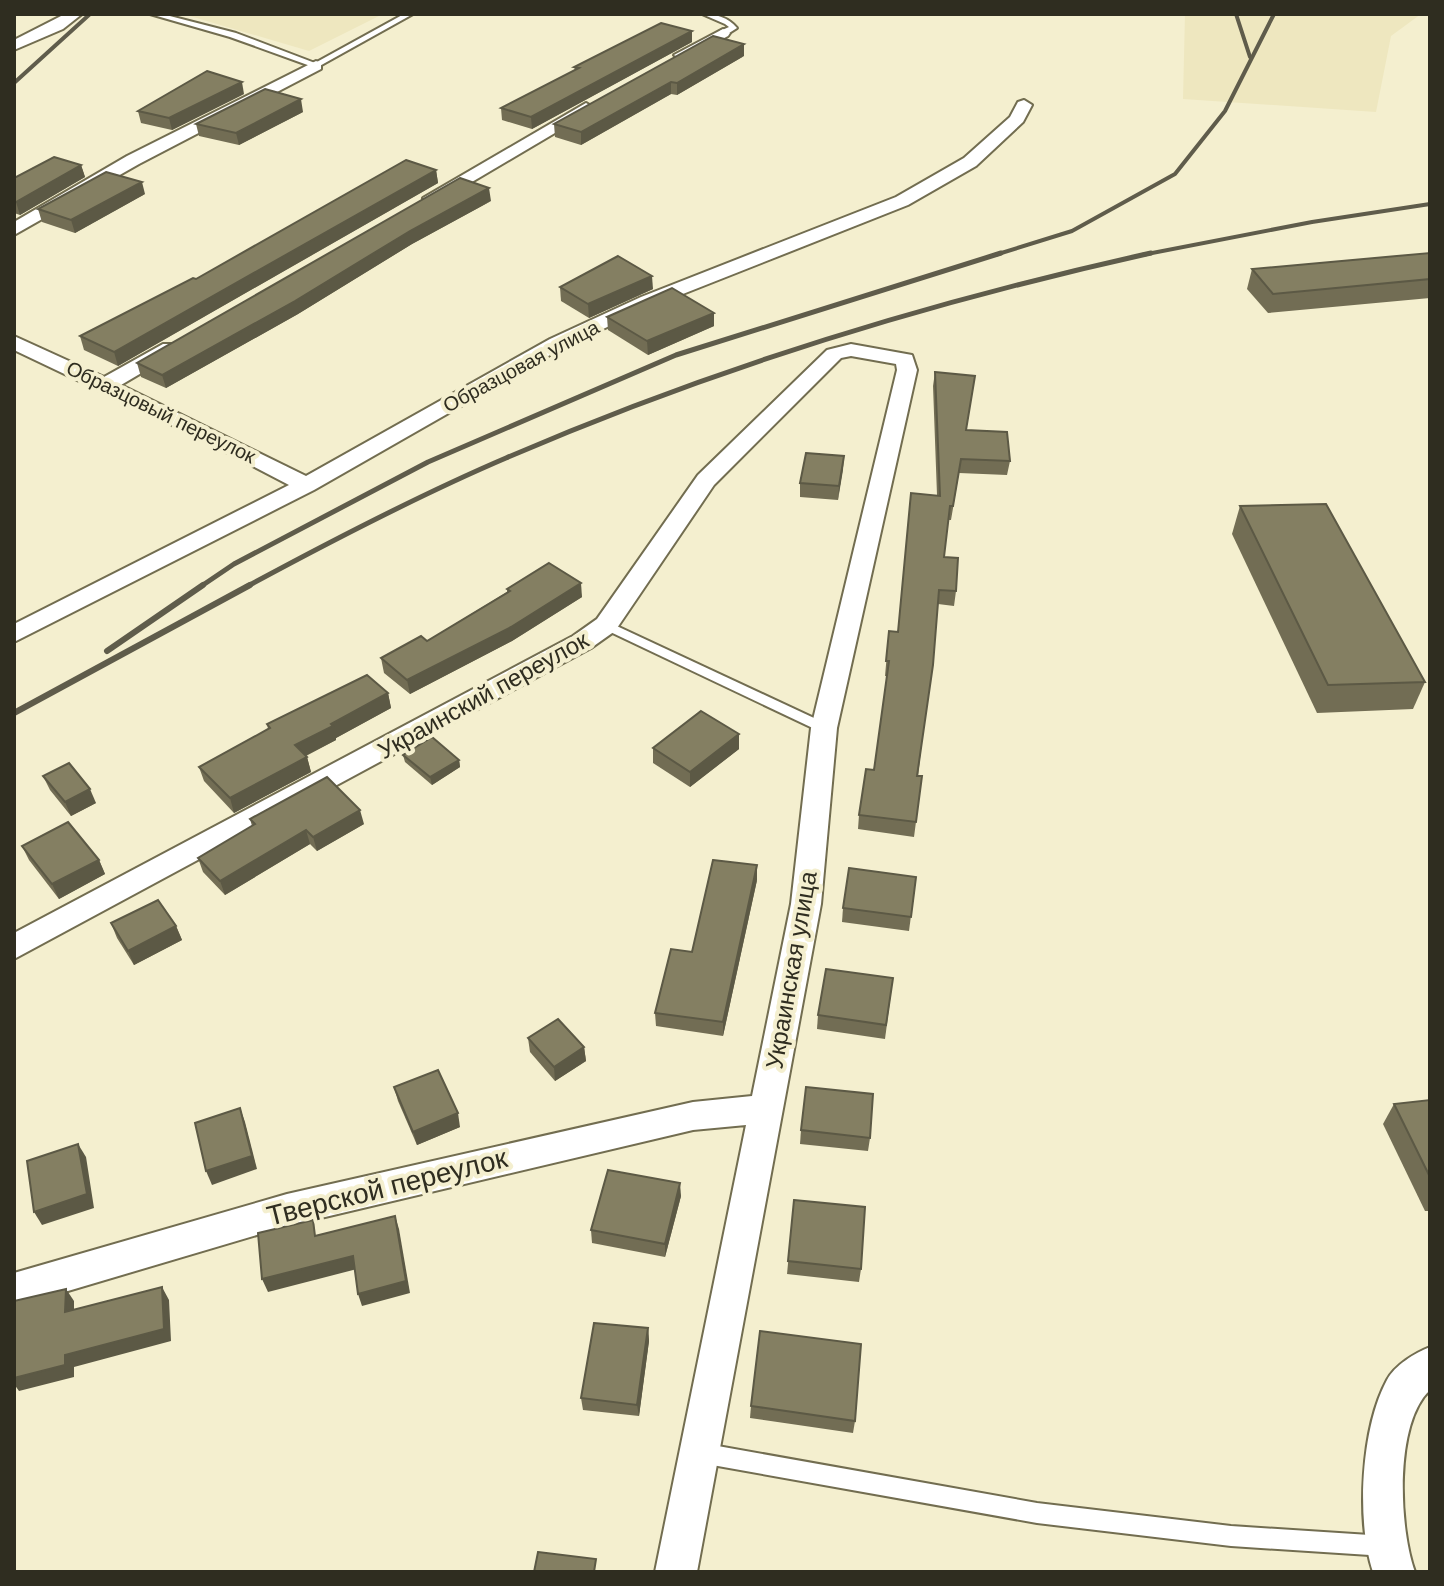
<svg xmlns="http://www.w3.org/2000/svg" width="1444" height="1586" viewBox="0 0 1444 1586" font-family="Helvetica,sans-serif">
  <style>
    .built { fill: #eee7bf }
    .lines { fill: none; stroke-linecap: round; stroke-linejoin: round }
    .service-casing { stroke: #726d50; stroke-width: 4 }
    .minor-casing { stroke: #726d50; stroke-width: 4 }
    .service { fill: #fff; fill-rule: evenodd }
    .minor { fill: #fff; fill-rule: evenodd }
    .rail-far2 { stroke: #5f5c4b; stroke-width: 4 }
    .rail-far1 { stroke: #5f5c4b; stroke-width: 5 }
    .rail { stroke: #5f5c4b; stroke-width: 6 }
    .wall { fill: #726d54 }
    .shaded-wall { fill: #5c5945 }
    .building { fill: #847f62; stroke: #5c5945; stroke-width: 2 }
    .labels { text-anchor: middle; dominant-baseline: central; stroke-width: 8; stroke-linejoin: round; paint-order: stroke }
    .far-street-label { font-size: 20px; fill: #2f2d20; stroke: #f4efcf }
    .street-label { font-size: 24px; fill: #2f2d20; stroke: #f4efcf }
    .near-street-label { font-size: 28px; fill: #2f2d20; stroke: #f4efcf }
  </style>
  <rect width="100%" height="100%" fill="#f4efcf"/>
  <g class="built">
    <path d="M183,14H383L309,51Z"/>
    <path d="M1185,14H1421L1391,36L1376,112L1183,99Z"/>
  </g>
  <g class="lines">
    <defs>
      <g id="service">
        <path d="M150,14H162L236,33L315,63L404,14H413L316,68L230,37Z"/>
        <path d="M702,14C716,14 728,17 737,28L726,35H720V31L729,27L725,24Z"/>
        <path d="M606,621L829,725L831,728L824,733L819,731L602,628L600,625Z"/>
        <path d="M701,1443L1037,1503L1231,1526L1385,1536L1392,1539L1395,1546L1392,1553L1385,1556L1231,1546L1037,1523L701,1463L694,1460L691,1453L694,1446Z"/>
      </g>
      <g id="minor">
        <path d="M65,14H82L63,29L14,50V40Z"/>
        <path d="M723,29L730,33L728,36L687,58L682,60L674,55Z"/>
        <path d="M316,61L321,63V69L139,164L14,235V222L127,156Z"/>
        <path d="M1024,100L1032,105L1023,122L976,166L908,205L655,305L564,347L314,490L14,642V624L289,485L201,439L14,350V336L104,377L163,344H177L180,348L177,352L121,385L306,476L550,339L641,297L896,197L964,158L1010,117L1018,102Z"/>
        <path d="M586,103L594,108L592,111L438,202H426L423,198Z"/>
        <path d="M851,344L912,355L917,370L837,728L821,904L697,1572H655L746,1125L693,1130L287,1226L14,1307V1273L287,1194L693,1102L752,1096L791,904L811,728L897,370L896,364L851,356L841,358L714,485L615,631L591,648L14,959V933L573,636L597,619L698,475L827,350Z"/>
        <path d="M1430,1347V1390C1394,1423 1399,1529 1415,1572H1373C1356,1521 1361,1428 1387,1380C1395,1365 1415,1353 1430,1347Z"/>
      </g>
    </defs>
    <use href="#service" class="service-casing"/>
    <use href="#minor" class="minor-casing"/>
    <use href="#service" class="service"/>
    <use href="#minor" class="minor"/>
    <g class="rail-far2">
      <path d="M1236,14L1250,57"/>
      <path d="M14,83L90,14"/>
      <path d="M995,255L1072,231L1175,174L1225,111L1274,14"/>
      <path d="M1142,255L1312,222L1430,204"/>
    </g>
    <g class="rail-far1">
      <path d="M200,587L234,564L428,462L676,355L1001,253"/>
      <path d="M246,587C331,541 417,496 506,458C714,368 930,302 1151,253"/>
    </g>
    <g class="rail">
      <path d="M107,651L203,585"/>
      <path d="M14,713L250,585"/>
    </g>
  </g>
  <g class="wall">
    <path d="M692,42L532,129L502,120L501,108L575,70L574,67Z"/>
    <path d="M744,56L677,95L671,94L581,145L555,137L554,124Z"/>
    <path d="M244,94L172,130L141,123L138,111Z"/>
    <path d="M303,112L239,145L199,136L196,124Z"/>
    <path d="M81,165L85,177L20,215L14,213V178Z"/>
    <path d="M436,170L438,183L118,366L84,350L80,336Z"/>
    <path d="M145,194L75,233L42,222L38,209Z"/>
    <path d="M491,201L412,244L298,314L166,388L141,377L137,363Z"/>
    <path d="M1430,253V298L1268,313L1247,289L1252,269Z"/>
    <path d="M560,287L653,289L589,318L561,301Z"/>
    <path d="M607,317L714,326L648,355L608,330Z"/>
    <path d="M935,372L966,430L1010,461L1007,475L959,473L951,520H948L944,557L956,591L954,606L938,604L918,776H922L914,837L858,829L859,815L874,770L887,676H885L889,631L898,632L937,495L933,386Z"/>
    <path d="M844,456L838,500L800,497V483Z"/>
    <path d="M1240,506L1425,682L1413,709L1317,713L1232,534Z"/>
    <path d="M507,589L582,597L512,641L410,694L384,673L381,658L427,641L507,592Z"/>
    <path d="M388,693L391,708L336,738V740L306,756L307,757L311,772L234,813L204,781L199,767L268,729L267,724Z"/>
    <path d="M653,748L739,749L690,787L653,763Z"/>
    <path d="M403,755L459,760L460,767L432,785L405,762Z"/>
    <path d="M43,776L96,803L71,816L50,790Z"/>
    <path d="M250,819L364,824L317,851L310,844L225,895L203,872L198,858L252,826Z"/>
    <path d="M22,846L99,860L105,874L59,899L29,860Z"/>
    <path d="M916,877L909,931L842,922L843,908Z"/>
    <path d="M757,880L723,1036L656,1026L655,1013L692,952Z"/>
    <path d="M111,923L176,926L182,940L134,965L117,938Z"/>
    <path d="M893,978L885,1039L817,1029L818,1015Z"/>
    <path d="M528,1038L584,1047L586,1061L555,1081L530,1052Z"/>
    <path d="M394,1087L460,1127L417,1145L398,1101Z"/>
    <path d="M1430,1100V1211H1425L1383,1124L1394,1104Z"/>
    <path d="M801,1130L870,1138L868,1151L800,1144Z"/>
    <path d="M681,1196L665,1257L592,1243L591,1230Z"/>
    <path d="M794,1200L861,1269L859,1282L787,1274Z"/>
    <path d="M648,1328L649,1341L639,1416L583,1410L581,1398Z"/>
    <path d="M751,1406L855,1421L853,1433L750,1418Z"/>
  </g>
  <g class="shaded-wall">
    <path d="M692,31V42L532,129L531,117Z"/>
    <path d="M744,44V56L677,95V83Z"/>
    <path d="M242,82L244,94L172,130L169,118Z"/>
    <path d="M671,82V94L581,145V132Z"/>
    <path d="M301,99L303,112L239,145L236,133Z"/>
    <path d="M81,165L85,177L20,215L16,202Z"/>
    <path d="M436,170L438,183L118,366L114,352Z"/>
    <path d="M142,182L145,194L75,233L71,220Z"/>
    <path d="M489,188L491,201L412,244L298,314L166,388L162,375L410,231Z"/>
    <path d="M652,276L653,289L589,318L588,304Z"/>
    <path d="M714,313V326L648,355L647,341Z"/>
    <path d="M844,456L843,470L838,500L839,486Z"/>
    <path d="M581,583L582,597L512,641L410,694L407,680Z"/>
    <path d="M388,693L391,708L336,738V740L299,759L295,745Z"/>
    <path d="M739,734V749L690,787V772Z"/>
    <path d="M307,757L311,772L234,813L230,798Z"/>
    <path d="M459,760L460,767L432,785L430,777Z"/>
    <path d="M90,789L96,803L71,816L65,802Z"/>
    <path d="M360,810L364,824L317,851L313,837Z"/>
    <path d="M306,830L310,844L225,895L220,881Z"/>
    <path d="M99,860L105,874L59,899L52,884Z"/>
    <path d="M757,865V880L723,1036V1022Z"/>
    <path d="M176,926L182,940L134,965L128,951Z"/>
    <path d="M584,1047L586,1061L555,1081L554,1067Z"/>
    <path d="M240,1108L245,1122L257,1169L212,1185L206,1171Z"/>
    <path d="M458,1113L460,1127L417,1145L413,1132Z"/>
    <path d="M78,1144L86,1157L94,1208L42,1225L34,1212Z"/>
    <path d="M680,1183L681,1196L665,1257V1244Z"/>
    <path d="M395,1216L399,1229L410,1293L362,1306L358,1294Z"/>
    <path d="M353,1256L357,1269L268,1292L262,1279Z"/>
    <path d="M162,1287L169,1300L171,1341L74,1367V1377L19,1391L14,1384V1378L65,1355Z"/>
    <path d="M66,1289L74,1301V1324L65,1312Z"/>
    <path d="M648,1328L649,1341L639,1416L637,1405Z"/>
  </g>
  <g class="building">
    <path d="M661,23L692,31L531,117L501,108L579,68L574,67Z"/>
    <path d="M713,36L744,44L677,83L671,82L581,132L554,124Z"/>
    <path d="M207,71L242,82L169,118L138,111Z"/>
    <path d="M265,89L301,99L236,133L196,124Z"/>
    <path d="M54,157L81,165L16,202H14V178Z"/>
    <path d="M406,160L436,170L114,352L80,336L193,278L196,279Z"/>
    <path d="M106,172L142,182L71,220L38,209Z"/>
    <path d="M460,178L489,188L410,231L295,301L162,375L137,363Z"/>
    <path d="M1430,253V279L1273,294L1252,269Z"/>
    <path d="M618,256L652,276L588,304L560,287Z"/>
    <path d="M672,288L714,313L647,341L607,317Z"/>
    <path d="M935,372L975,376L966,430L1007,432L1010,461L961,459L953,506H950L944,557L958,558L956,591L939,590L933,665L917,776H922L916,822L859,815L866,769L874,770L889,661H886L889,631L898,632L911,493L940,496Z"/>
    <path d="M806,453L844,456L839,486L800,483Z"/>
    <path d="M1326,504L1425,682L1328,685L1240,506Z"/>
    <path d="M549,563L581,583L511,627L407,680L381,658L421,636L427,641L510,591L507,589Z"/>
    <path d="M367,675L388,693L331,724L333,726L295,745L307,757L230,798L199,767L270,728L267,724Z"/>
    <path d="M701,711L739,734L690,772L653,748Z"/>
    <path d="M432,737L459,760L430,777L403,755Z"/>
    <path d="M69,763L90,789L65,802L43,776Z"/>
    <path d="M327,777L360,810L313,837L306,830L220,881L198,858L255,824L250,819Z"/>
    <path d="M68,822L99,860L52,884L22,846Z"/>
    <path d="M713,860L757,865L723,1022L655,1013L671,949L692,952Z"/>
    <path d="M849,868L916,877L911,917L843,908Z"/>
    <path d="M158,900L176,926L128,951L111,923Z"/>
    <path d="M826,969L893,978L886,1025L818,1015Z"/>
    <path d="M558,1019L584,1047L554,1067L528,1038Z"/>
    <path d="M438,1070L458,1113L413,1132L394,1087Z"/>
    <path d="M806,1087L873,1094L870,1138L801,1130Z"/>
    <path d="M1430,1100V1177L1394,1104Z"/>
    <path d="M240,1108L252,1156L206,1171L195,1123Z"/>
    <path d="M78,1144L87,1194L34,1212L27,1161Z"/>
    <path d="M608,1170L680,1183L665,1244L591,1230Z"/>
    <path d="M794,1200L865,1207L861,1269L788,1261Z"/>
    <path d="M395,1216L406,1281L358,1294L353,1256L262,1279L258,1233L313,1220L315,1236Z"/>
    <path d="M162,1287L164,1329L65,1355V1365L14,1378V1301L66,1289L65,1312Z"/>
    <path d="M594,1323L648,1328L637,1405L581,1398Z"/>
    <path d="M760,1331L861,1344L855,1421L751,1406Z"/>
    <path d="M538,1552L596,1559L594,1572H534Z"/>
  </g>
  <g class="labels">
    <g class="far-street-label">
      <text transform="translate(521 366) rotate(-28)">Образцовая улица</text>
      <text transform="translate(161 412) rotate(26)">Образцовый переулок</text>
    </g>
    <g class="street-label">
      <text transform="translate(483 695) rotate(-29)">Украинский переулок</text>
      <text transform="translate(791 970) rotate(-80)">Украинская улица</text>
    </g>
    <g class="near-street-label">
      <text transform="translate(387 1187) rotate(-14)">Тверской переулок</text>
    </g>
  </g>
  <rect width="1444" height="1586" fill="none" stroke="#2f2d20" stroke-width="32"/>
</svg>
